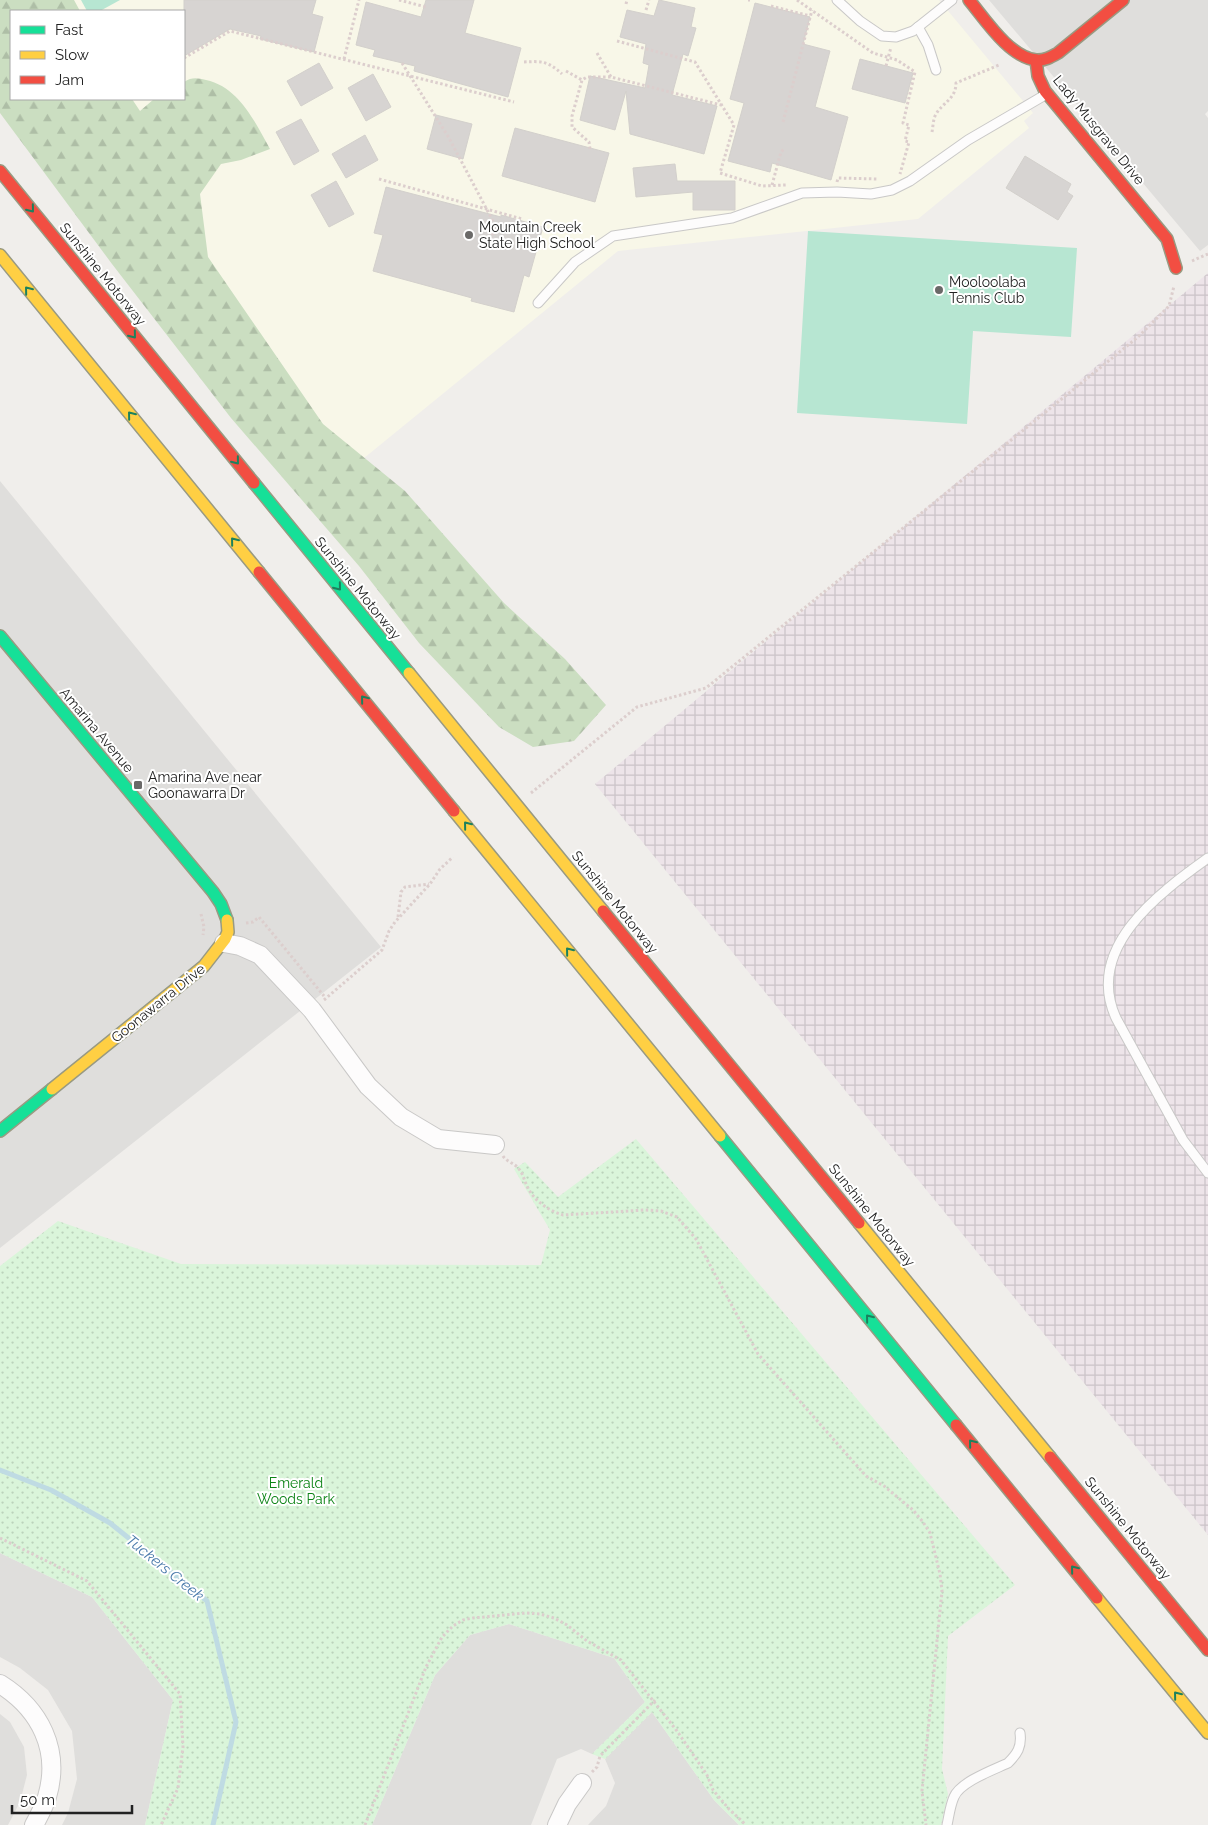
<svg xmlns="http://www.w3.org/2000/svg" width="1208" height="1825" viewBox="0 0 1208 1825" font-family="Raleway,sans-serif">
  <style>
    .residential { fill: #dfdedc }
    .industrial { fill: url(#industrial-grid) }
    .education { fill: #f8f7e8 }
    .forest { fill: url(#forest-firs) }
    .park { fill: url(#park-dots) }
    .pitch { fill: #b7e6d2 }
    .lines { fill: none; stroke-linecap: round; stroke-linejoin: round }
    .stream { stroke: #bfdbe3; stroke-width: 5 }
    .building { fill: #d7d4d2; stroke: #d3d0cc }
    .lane-casing { stroke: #c9c8c7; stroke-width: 11 }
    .street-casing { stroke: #c9c8c7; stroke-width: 20 }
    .fast-casing { stroke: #999a82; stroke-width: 14 }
    .slow-casing { stroke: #999a82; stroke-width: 14 }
    .jam-casing { stroke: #999a82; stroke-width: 14 }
    .path { stroke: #dccecd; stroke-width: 3; stroke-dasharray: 2.5 2.5; stroke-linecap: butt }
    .lane { stroke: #fdfcfc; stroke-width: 9 }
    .street { stroke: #fdfcfc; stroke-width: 18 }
    .fast { stroke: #16e098; stroke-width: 11 }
    .slow { stroke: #ffcf43; stroke-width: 11 }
    .jam { stroke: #f24e42; stroke-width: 11 }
    .oneway { stroke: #1c815d }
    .poi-dot { fill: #6a6968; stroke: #fff; stroke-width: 2 }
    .labels { text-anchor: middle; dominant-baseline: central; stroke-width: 4; stroke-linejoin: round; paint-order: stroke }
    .street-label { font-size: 14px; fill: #222; stroke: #fff }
    .poi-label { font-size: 14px; fill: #222; stroke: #fff; text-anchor: start }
    .park-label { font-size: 14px; fill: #0c8416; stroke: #fff }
    .water-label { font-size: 15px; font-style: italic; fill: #4a7aab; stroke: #fff }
  </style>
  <defs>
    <pattern id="industrial-grid" width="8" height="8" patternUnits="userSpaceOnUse" patternTransform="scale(1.25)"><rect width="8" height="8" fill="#ede4e9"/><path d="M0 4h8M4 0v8" fill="none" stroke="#cbc3c8"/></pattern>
    <pattern id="forest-firs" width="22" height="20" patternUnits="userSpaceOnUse" patternTransform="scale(1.25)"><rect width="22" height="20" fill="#cbdec1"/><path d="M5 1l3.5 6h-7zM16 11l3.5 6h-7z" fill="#aebea6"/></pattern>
    <pattern id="park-dots" width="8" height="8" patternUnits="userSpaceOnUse" patternTransform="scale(1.25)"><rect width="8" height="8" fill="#daf5da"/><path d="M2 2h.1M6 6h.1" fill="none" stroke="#bbd2bb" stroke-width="1.8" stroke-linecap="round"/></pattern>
  </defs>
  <rect width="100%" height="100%" fill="#f0eeeb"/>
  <g class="residential">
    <path d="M989,0H1208V111L1205,114L1208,118V245L1200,251Z"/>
    <path d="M0,481L381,947L0,1248Z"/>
    <path d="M0,1553L92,1597L173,1700L145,1825H62L68,1813L77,1779L72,1731L48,1690L20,1668L0,1657Z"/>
    <path d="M509,1624L614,1658L645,1702L592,1754L581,1749L557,1759L531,1825H372L435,1675L470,1635Z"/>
    <path d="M652,1712L714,1800L739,1825H588L606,1806L615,1783L605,1759Z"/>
    <path d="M0,1714L10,1722L24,1747L27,1775L20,1802L8,1825H0Z"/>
  </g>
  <path class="industrial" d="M1208,273V1535L595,784Z"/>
  <path class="education" d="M29,0H939L1033,113L1024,121L1029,128L918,219L618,251L342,476L88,99H184V11H36Z"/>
  <path class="forest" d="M0,0H74L80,11H11V99H132L140,111L154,99H184V82C192,77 197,78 206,80C239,87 255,122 270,149L241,160L221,164L200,194L208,257L323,424L405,491L504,603L565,659L606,705L574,741L533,747L499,727L419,643L359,566L231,418L112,264L0,113Z"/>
  <path class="park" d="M636,1139L1015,1585L948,1636L942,1769L948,1794L941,1825H739L714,1800L652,1712L605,1759L592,1754L645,1702L614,1658L509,1624L470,1635L435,1675L372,1825H145L173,1700L92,1597L0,1553V1266L58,1221L181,1264L541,1265L550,1230L514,1169L525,1162L558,1197Z"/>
  <g class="pitch">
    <path d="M81,0H120L100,11H87Z"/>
    <path d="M808,231L1077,248L1071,337L973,331L967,424L797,413Z"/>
  </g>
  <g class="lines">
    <path class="stream" d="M0,1470L51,1490L110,1523L207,1601L236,1722L213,1825"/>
  </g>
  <g class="building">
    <path d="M184,0H316L312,14L323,17L314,52L260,39L261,36L230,29L184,56Z"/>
    <path d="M426,0H474L465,33L521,48L508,97L414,71L415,66L373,56L375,50L356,45L366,2L421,17Z"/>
    <path d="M659,0L695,8L691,27L696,28L688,56L683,54L672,95L717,106L704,154L630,134L626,91L615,130L580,120L590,76L645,88L649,65L643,63L646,44L620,37L627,10L654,16Z"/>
    <path d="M755,3L810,17L803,44L830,51L815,107L848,117L831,180L772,163L770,172L728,161L744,103L730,99Z"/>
    <path d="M860,59L913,73L905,103L852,89Z"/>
    <path d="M319,63L333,88L301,106L287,81Z"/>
    <path d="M373,74L391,107L366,121L348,88Z"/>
    <path d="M436,115L472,124L463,159L427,149Z"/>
    <path d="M301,119L319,151L294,165L276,132Z"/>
    <path d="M515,128L609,153L595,202L502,176Z"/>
    <path d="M365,135L378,160L346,178L332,154Z"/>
    <path d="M1025,156L1071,184L1067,192L1073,196L1058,220L1006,188Z"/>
    <path d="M675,164L677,181H735V210H693V192L636,197L633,168Z"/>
    <path d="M336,181L354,214L329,227L311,195Z"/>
    <path d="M386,187L501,217V215L543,227L529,277L524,275L514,312L471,301L472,298L373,271L383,235L374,233Z"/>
  </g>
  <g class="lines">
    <defs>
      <g id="lane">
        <path d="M837,0L860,21L882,36L896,37L913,31L952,0"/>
        <path d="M918,27L928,45L936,70"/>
        <path d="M538,303L575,262L613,236L732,218L802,193L837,192L871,194L892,190L910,181L968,140L1045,95"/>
        <path d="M1208,858C1159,893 1084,948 1116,1018L1183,1140L1208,1173"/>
        <path d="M947,1825C949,1816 950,1806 954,1797C960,1782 993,1770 1008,1763C1017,1754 1022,1747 1020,1733"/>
      </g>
      <g id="street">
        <path d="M224,943L240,946L260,955L312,1010L368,1086L401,1117L438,1139L495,1145"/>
        <path d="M0,1684C40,1709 61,1750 47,1797C44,1807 39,1816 34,1825"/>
        <path d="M557,1825L567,1804L582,1783"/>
      </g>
      <g id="fast">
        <path d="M254,483L409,673"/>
        <path d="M0,636L213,892L221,904L227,920"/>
        <path d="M0,1131L52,1089"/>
        <path d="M720,1136L956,1425"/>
      </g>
      <g id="slow">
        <path d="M0,255L259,572"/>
        <path d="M409,673L603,911"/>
        <path d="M454,811L720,1136"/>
        <path d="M52,1089L204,966L225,939L228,932L227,920"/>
        <path d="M859,1223L1050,1457"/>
        <path d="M1097,1598L1208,1733"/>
      </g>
      <g id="jam">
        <path d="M969,0C985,19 1009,57 1036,60C1044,61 1051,57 1058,53L1123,0"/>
        <path d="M1036,60L1038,76L1045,91L1167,239L1176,268"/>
        <path d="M0,171L254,483"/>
        <path d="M259,572L454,811"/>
        <path d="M603,911L859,1223"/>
        <path d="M956,1425L1097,1598"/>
        <path d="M1050,1457L1208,1650"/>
      </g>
    </defs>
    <use href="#lane" class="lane-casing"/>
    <use href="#street" class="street-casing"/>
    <use href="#fast" class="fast-casing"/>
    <use href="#slow" class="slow-casing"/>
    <use href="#jam" class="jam-casing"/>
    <g class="path">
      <path d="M399,0L426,7"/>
      <path d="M748,0H750"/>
      <path d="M797,0L873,53L897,60L915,72L903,123L909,125L905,141L909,142L900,174"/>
      <path d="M626,4L627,0"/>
      <path d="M771,6L810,16"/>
      <path d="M646,10L649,0"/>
      <path d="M617,41L695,62L734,125L720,173L762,186L786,185"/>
      <path d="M597,53L611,77"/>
      <path d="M184,58L230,31L514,102"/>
      <path d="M344,59L359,0"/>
      <path d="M524,62C542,61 548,61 562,74"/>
      <path d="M402,63L449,138L495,225L490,244L478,242"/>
      <path d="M886,66L891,47"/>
      <path d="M566,71L582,80"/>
      <path d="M783,122L812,10"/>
      <path d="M932,132C933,127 933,121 935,116C941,103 956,100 956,83L999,65"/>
      <path d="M590,149L589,142L572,127V116L582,80L587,77H611L721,105"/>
      <path d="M379,179L522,219"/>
      <path d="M837,182L838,178L877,179"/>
      <path d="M772,185L781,152L785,148"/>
      <path d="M1192,261L1208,254"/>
      <path d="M531,793L637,707L706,688L1138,337L1169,306L1174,286"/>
      <path d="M201,914L204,927L203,935"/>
      <path d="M398,917L401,892L405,887L429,884"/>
      <path d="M246,923L253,922L259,917L324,996"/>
      <path d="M324,1000L382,950L389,931L395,922L430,884L440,869L453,857"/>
      <path d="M503,1156C507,1162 514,1163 518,1168C523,1173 524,1180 527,1186C533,1200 549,1211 563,1215L645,1210L661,1211L677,1217L696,1239L758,1354L866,1476L884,1486L913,1510L923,1522L930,1533L940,1574L942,1591L922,1791L926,1825"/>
      <path d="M0,1538L87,1581L180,1694L183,1747L178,1788L161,1825"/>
      <path d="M592,1772L597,1767L600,1756L655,1700"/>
      <path d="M365,1825L426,1667L442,1637L453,1626L463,1620L473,1618L526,1613L540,1614L554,1618L567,1625L587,1641L621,1660L677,1731L707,1775L713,1790L729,1809L746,1825"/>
    </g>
    <use href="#lane" class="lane"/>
    <use href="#street" class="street"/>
    <use href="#fast" class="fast"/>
    <use href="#slow" class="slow"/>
    <use href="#jam" class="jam"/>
  </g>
  <defs><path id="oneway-chevron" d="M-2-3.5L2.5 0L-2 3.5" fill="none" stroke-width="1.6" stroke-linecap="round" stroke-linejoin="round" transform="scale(1.25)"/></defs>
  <g class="oneway">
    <use href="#oneway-chevron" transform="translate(31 209) rotate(51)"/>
    <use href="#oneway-chevron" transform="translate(28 290) rotate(-129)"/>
    <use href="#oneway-chevron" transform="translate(133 335) rotate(51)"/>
    <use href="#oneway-chevron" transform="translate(131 415) rotate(-129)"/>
    <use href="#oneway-chevron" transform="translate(236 461) rotate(51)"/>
    <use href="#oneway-chevron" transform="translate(234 541) rotate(-129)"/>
    <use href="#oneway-chevron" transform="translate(338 587) rotate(51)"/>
    <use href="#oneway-chevron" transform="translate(364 699) rotate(-129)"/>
    <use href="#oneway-chevron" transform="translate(467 825) rotate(-129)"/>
    <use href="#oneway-chevron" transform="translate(569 951) rotate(-129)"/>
    <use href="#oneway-chevron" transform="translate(869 1318) rotate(-129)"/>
    <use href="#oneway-chevron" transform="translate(972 1443) rotate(-129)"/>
    <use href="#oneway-chevron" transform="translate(1074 1569) rotate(-129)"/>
    <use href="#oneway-chevron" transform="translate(1177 1695) rotate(-129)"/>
  </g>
  <g class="poi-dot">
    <circle cx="469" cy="235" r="5"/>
    <circle cx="939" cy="290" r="5"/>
    <rect x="133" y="780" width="10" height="10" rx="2.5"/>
  </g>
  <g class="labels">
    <g class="street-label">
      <text transform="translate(1099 130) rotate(51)">Lady Musgrave Drive</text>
      <text transform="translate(103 274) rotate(51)">Sunshine Motorway</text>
      <text transform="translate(358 588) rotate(51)">Sunshine Motorway</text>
      <text transform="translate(97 730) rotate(50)">Amarina Avenue</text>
      <text transform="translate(615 902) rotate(51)">Sunshine Motorway</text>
      <text transform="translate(158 1003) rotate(-39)">Goonawarra Drive</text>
      <text transform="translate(872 1215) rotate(51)">Sunshine Motorway</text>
      <text transform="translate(1128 1528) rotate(51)">Sunshine Motorway</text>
    </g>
    <g class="poi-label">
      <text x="479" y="227">Mountain Creek<tspan x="479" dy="16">State High School</tspan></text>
      <text x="949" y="282">Mooloolaba<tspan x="949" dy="16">Tennis Club</tspan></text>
      <text x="148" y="777">Amarina Ave near<tspan x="148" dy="16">Goonawarra Dr</tspan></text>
    </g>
    <g class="park-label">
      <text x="296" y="1483">Emerald<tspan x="296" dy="16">Woods Park</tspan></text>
    </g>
    <g class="water-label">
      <text transform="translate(165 1568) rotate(39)">Tuckers Creek</text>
    </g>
  </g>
  <rect x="10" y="10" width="175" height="90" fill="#ffffff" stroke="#a7a7a7"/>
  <rect x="20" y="26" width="25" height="8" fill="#16e098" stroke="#a7a7a7"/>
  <text x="55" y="35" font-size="15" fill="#222222">Fast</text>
  <rect x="20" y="51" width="25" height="8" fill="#ffcf43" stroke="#a7a7a7"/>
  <text x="55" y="60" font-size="15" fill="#222222">Slow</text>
  <rect x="20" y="76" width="25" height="8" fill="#f24e42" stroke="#a7a7a7"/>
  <text x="55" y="85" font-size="15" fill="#222222">Jam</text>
  <path d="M12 1805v8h120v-8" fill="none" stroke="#222222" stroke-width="2.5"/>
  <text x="20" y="1805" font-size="15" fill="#222222" stroke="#ffffff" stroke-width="4" paint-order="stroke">50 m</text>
</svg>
